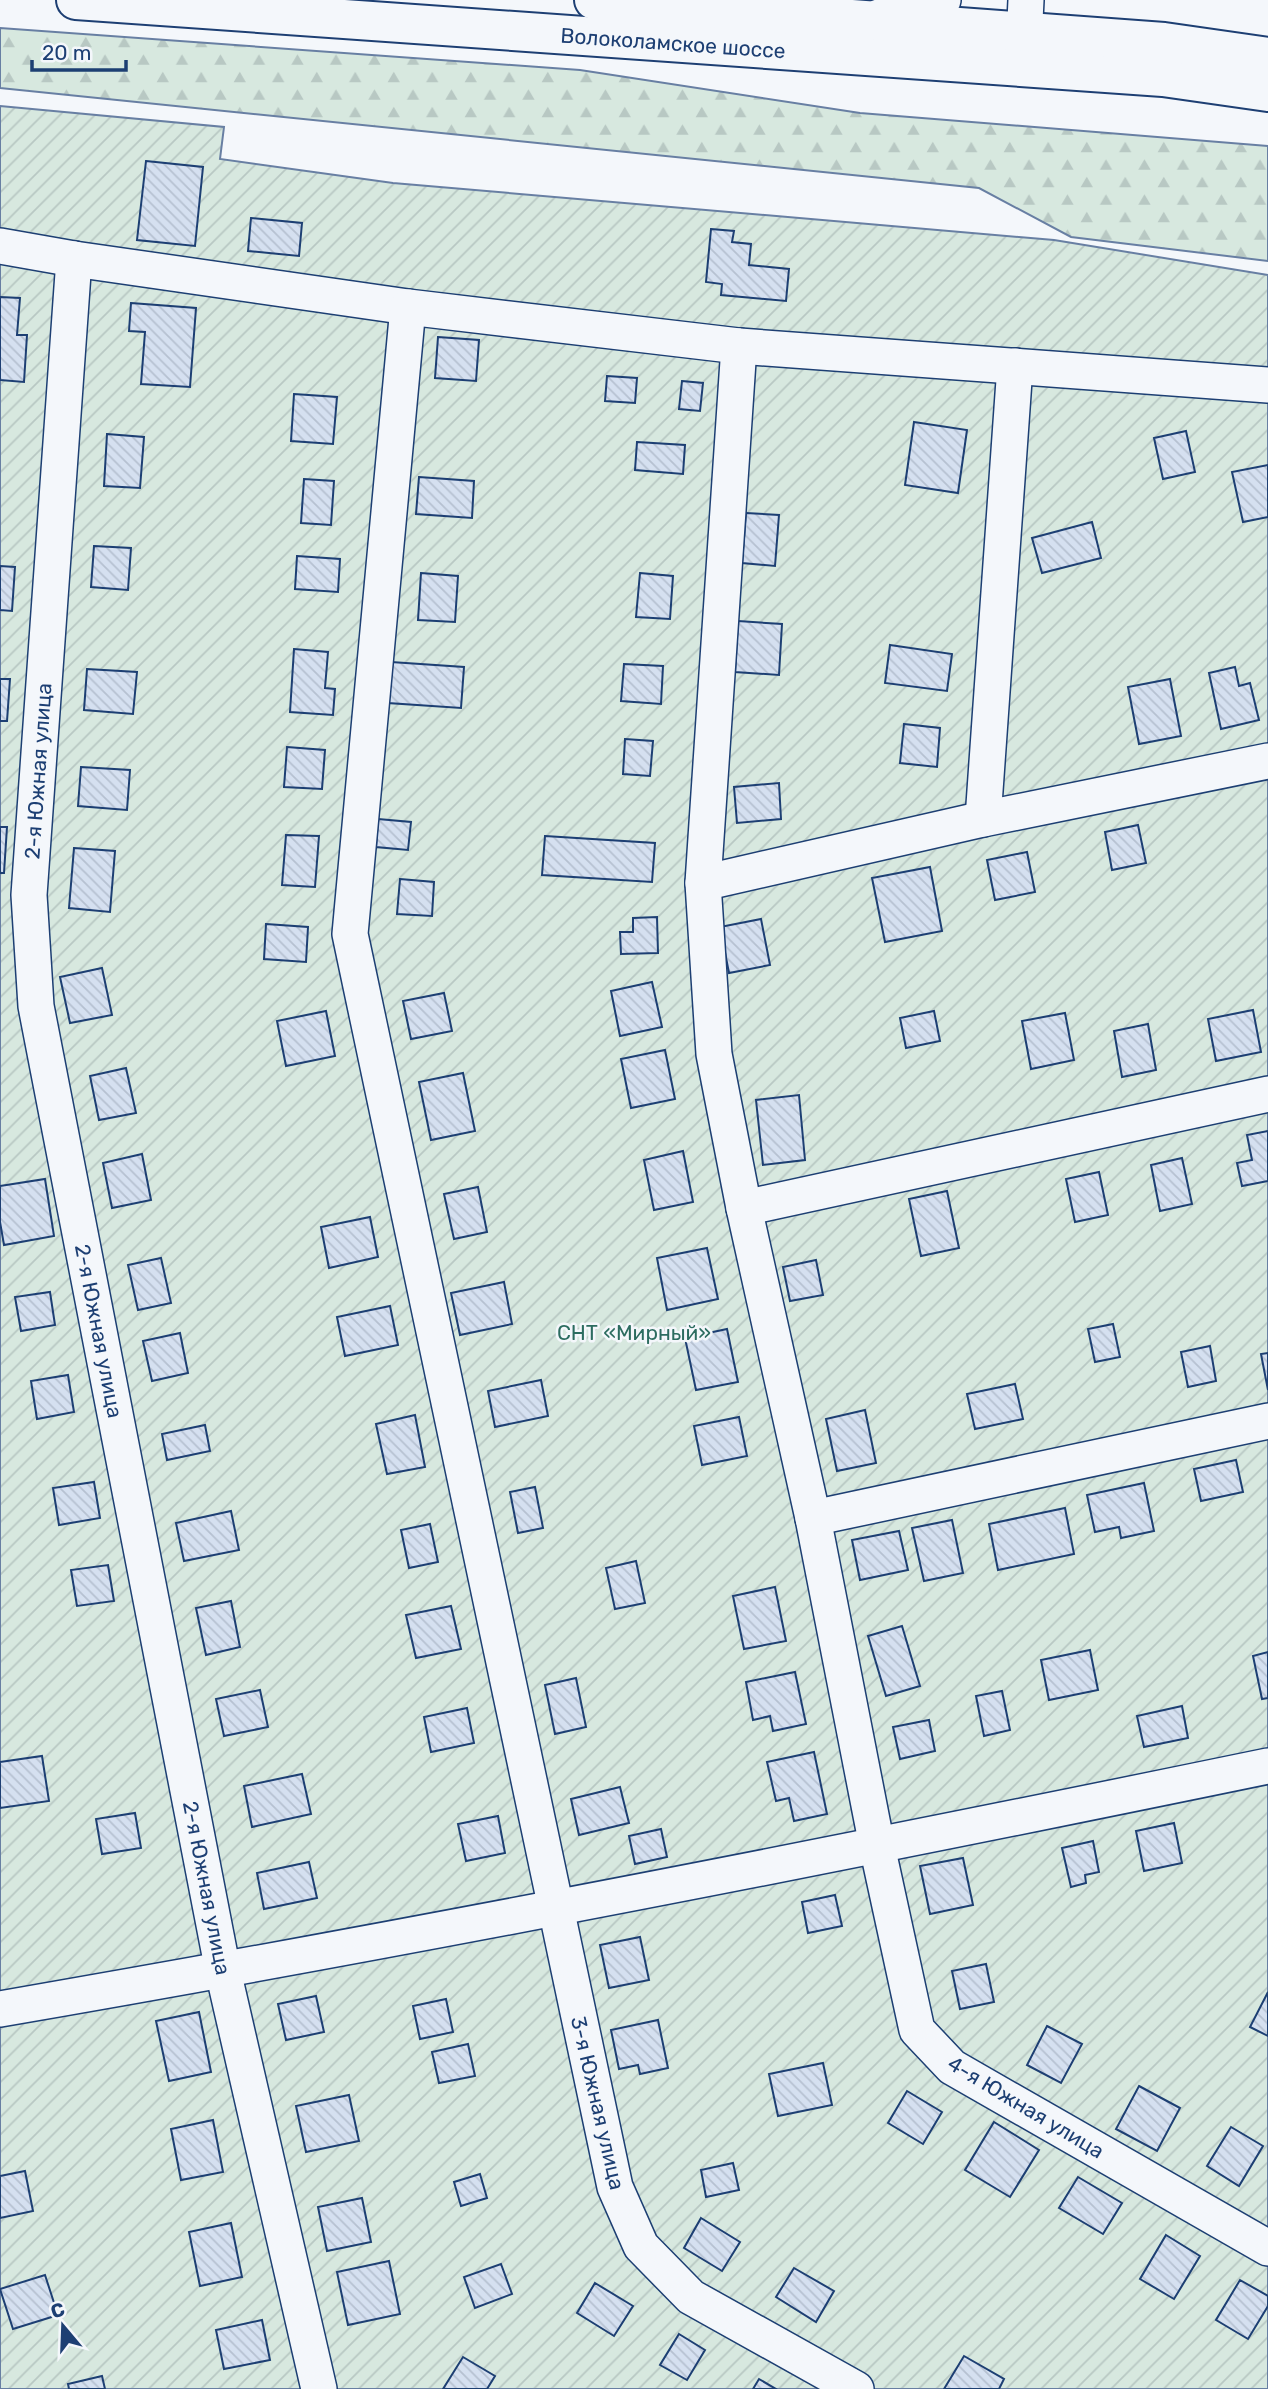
<svg xmlns="http://www.w3.org/2000/svg" width="1268" height="2389" viewBox="0 0 1268 2389" font-family="Rubik,sans-serif">
  <style>
    .forest { fill: url(#forest-firs); stroke: #687fa3; stroke-width: 2 }
    .garden { fill: url(#garden-furrows); stroke: #687fa3; stroke-width: 2 }
    .building { fill: url(#building-back-hatch); stroke: #1d3f73; stroke-width: 2 }
    .lines { fill: none; stroke-linecap: round; stroke-linejoin: round }
    .minor-casing { stroke: #1d3f73; stroke-width: 38 }
    .major-casing { stroke: #1d3f73; stroke-width: 42 }
    .minor { stroke: #f4f7fb; stroke-width: 35 }
    .major { stroke: #f4f7fb; stroke-width: 38 }
    .labels { text-anchor: middle; dominant-baseline: central; stroke-width: 5; stroke-linejoin: round; paint-order: stroke }
    .street-label { font-size: 21px; fill: #1d3f73; stroke: #f4f7fb }
    .park-label { font-size: 21px; fill: #2c6c60; stroke: #f4f7fb }
  </style>
  <defs>
    <pattern id="forest-firs" width="22" height="20" patternUnits="userSpaceOnUse" patternTransform="scale(1.75)"><rect width="22" height="20" fill="#d7e8df"/><path d="M5 1l3.5 6h-7zM16 11l3.5 6h-7z" fill="#b8c8c3"/></pattern>
    <pattern id="garden-furrows" width="10" height="10" patternUnits="userSpaceOnUse" patternTransform="scale(1.75)"><rect width="10" height="10" fill="#d7e8df"/><path d="M-1 1l2-2M0 10L10 0M9 11l2-2" fill="none" stroke="#b8c8c3"/></pattern>
    <pattern id="building-back-hatch" width="6" height="6" patternUnits="userSpaceOnUse" patternTransform="scale(1.75)"><rect width="6" height="6" fill="#d5e0f0"/><path d="M-1 5l2 2M0 0l6 6M5-1l2 2" fill="none" stroke="#b6c1d1"/></pattern>
  </defs>
  <rect width="100%" height="100%" fill="#f4f7fb"/>
  <path class="forest" d="M0,28L580,70L860,113L1268,146V261L1071,237L979,188L0,88Z"/>
  <path class="garden" d="M0,106L224,127L220,159L393,183L1054,240L1268,275V2389H0Z"/>
  <g class="building">
    <path d="M146,161L203,167L195,246L137,240Z"/>
    <path d="M251,218L302,223L299,256L248,251Z"/>
    <path d="M711,229L734,231L732,242L751,244L749,265L789,269L786,301L721,295L722,284L706,282Z"/>
    <path d="M0,297L20,298L17,335H27L24,382L0,380Z"/>
    <path d="M131,303L196,308L190,387L141,384L145,332L129,331Z"/>
    <path d="M438,337L479,340L476,381L435,378Z"/>
    <path d="M607,376L637,378L635,403L605,401Z"/>
    <path d="M682,381L703,383L700,411L679,409Z"/>
    <path d="M294,394L337,397L333,444L291,441Z"/>
    <path d="M914,422L967,430L958,493L905,485Z"/>
    <path d="M1186,431L1195,472L1163,479L1154,438Z"/>
    <path d="M107,434L144,437L140,488L104,486Z"/>
    <path d="M637,442L685,445L683,474L635,470Z"/>
    <path d="M1268,465V517L1243,522L1232,472Z"/>
    <path d="M419,477L474,481L472,518L416,514Z"/>
    <path d="M304,479L334,481L331,525L301,523Z"/>
    <path d="M746,513L779,515L775,566L742,563Z"/>
    <path d="M1092,522L1101,558L1042,573L1032,538Z"/>
    <path d="M94,546L131,548L128,590L91,587Z"/>
    <path d="M297,556L340,559L338,592L295,589Z"/>
    <path d="M0,566L15,567L12,611L0,610Z"/>
    <path d="M421,573L458,576L455,622L418,620Z"/>
    <path d="M640,573L673,576L670,619L636,617Z"/>
    <path d="M738,621L782,624L779,675L735,672Z"/>
    <path d="M890,645L952,654L947,691L885,683Z"/>
    <path d="M294,649L328,652L325,688L335,689L333,715L290,712Z"/>
    <path d="M391,662L464,667L461,708L388,703Z"/>
    <path d="M624,664L663,666L661,704L621,701Z"/>
    <path d="M1235,667L1239,686L1250,683L1259,720L1221,729L1209,673Z"/>
    <path d="M87,669L137,672L133,714L84,710Z"/>
    <path d="M0,679H10L7,721H0Z"/>
    <path d="M1170,679L1181,736L1139,744L1128,687Z"/>
    <path d="M904,724L940,728L937,767L900,763Z"/>
    <path d="M625,739L653,741L650,776L623,774Z"/>
    <path d="M287,747L325,750L322,789L284,787Z"/>
    <path d="M81,767L130,770L127,810L78,806Z"/>
    <path d="M779,783L781,819L737,823L734,787Z"/>
    <path d="M378,819L411,822L408,850L376,847Z"/>
    <path d="M1138,825L1146,863L1112,870L1105,832Z"/>
    <path d="M0,827H7L4,873H0Z"/>
    <path d="M286,835L319,836L315,887L282,885Z"/>
    <path d="M545,836L655,843L652,882L542,875Z"/>
    <path d="M74,848L115,851L110,912L69,908Z"/>
    <path d="M1027,852L1035,892L995,900L987,860Z"/>
    <path d="M930,867L942,931L885,942L872,878Z"/>
    <path d="M400,879L434,882L432,916L397,914Z"/>
    <path d="M657,917L658,953L621,954L620,932H633V918Z"/>
    <path d="M761,919L770,965L729,973L720,927Z"/>
    <path d="M266,924L308,927L306,962L264,959Z"/>
    <path d="M102,968L112,1015L70,1023L60,977Z"/>
    <path d="M652,982L662,1027L620,1036L611,991Z"/>
    <path d="M444,993L452,1031L411,1039L403,1001Z"/>
    <path d="M1253,1010L1261,1052L1216,1061L1208,1019Z"/>
    <path d="M326,1011L335,1056L286,1066L277,1021Z"/>
    <path d="M934,1011L940,1041L906,1048L900,1018Z"/>
    <path d="M1065,1013L1074,1060L1031,1069L1022,1021Z"/>
    <path d="M1148,1024L1156,1070L1122,1077L1114,1031Z"/>
    <path d="M665,1050L675,1099L631,1108L621,1059Z"/>
    <path d="M126,1068L136,1113L99,1120L90,1076Z"/>
    <path d="M463,1073L475,1131L431,1140L419,1082Z"/>
    <path d="M799,1095L805,1160L763,1165L756,1100Z"/>
    <path d="M1268,1131V1181L1242,1186L1237,1163L1252,1160L1247,1135Z"/>
    <path d="M683,1151L693,1202L654,1210L644,1160Z"/>
    <path d="M142,1154L151,1200L112,1208L103,1163Z"/>
    <path d="M1182,1158L1192,1204L1160,1211L1151,1165Z"/>
    <path d="M1099,1172L1108,1215L1075,1222L1066,1179Z"/>
    <path d="M45,1179L54,1236L4,1245L0,1222V1186Z"/>
    <path d="M478,1187L487,1232L454,1239L444,1194Z"/>
    <path d="M947,1191L959,1248L921,1256L909,1199Z"/>
    <path d="M370,1217L378,1257L329,1268L321,1227Z"/>
    <path d="M707,1248L718,1299L667,1310L657,1258Z"/>
    <path d="M161,1258L171,1303L138,1310L128,1265Z"/>
    <path d="M816,1260L823,1295L790,1301L783,1267Z"/>
    <path d="M504,1282L512,1324L460,1335L451,1293Z"/>
    <path d="M50,1292L55,1325L21,1331L15,1297Z"/>
    <path d="M390,1306L398,1345L345,1356L337,1317Z"/>
    <path d="M1113,1324L1120,1357L1095,1362L1088,1329Z"/>
    <path d="M727,1329L738,1382L696,1390L685,1338Z"/>
    <path d="M180,1333L188,1373L152,1381L143,1341Z"/>
    <path d="M1210,1346L1216,1381L1188,1387L1181,1352Z"/>
    <path d="M1268,1353V1390L1261,1354Z"/>
    <path d="M68,1375L74,1412L37,1419L31,1381Z"/>
    <path d="M541,1380L548,1416L495,1427L488,1391Z"/>
    <path d="M1015,1384L1023,1419L975,1429L967,1394Z"/>
    <path d="M865,1410L876,1463L837,1471L826,1419Z"/>
    <path d="M415,1415L425,1467L387,1474L376,1424Z"/>
    <path d="M739,1417L747,1456L702,1465L694,1426Z"/>
    <path d="M205,1425L210,1451L167,1460L162,1434Z"/>
    <path d="M1236,1460L1243,1492L1201,1501L1194,1469Z"/>
    <path d="M94,1482L100,1518L59,1525L53,1488Z"/>
    <path d="M1144,1483L1154,1531L1121,1538L1119,1527L1095,1532L1087,1495Z"/>
    <path d="M535,1487L543,1528L518,1533L510,1492Z"/>
    <path d="M1065,1508L1074,1554L998,1570L989,1524Z"/>
    <path d="M231,1511L239,1550L184,1561L176,1523Z"/>
    <path d="M952,1520L963,1573L924,1581L912,1528Z"/>
    <path d="M430,1524L438,1562L409,1568L401,1530Z"/>
    <path d="M899,1531L908,1570L860,1580L852,1540Z"/>
    <path d="M636,1561L645,1603L615,1609L606,1568Z"/>
    <path d="M108,1565L114,1601L77,1606L71,1570Z"/>
    <path d="M775,1587L786,1641L744,1649L733,1596Z"/>
    <path d="M231,1601L240,1647L206,1655L196,1608Z"/>
    <path d="M451,1606L461,1649L416,1658L406,1615Z"/>
    <path d="M902,1626L920,1686L886,1696L868,1636Z"/>
    <path d="M1090,1650L1098,1690L1049,1700L1041,1660Z"/>
    <path d="M1268,1652V1698L1262,1699L1253,1656Z"/>
    <path d="M795,1672L806,1724L773,1731L770,1716L753,1720L746,1682Z"/>
    <path d="M576,1678L586,1727L555,1734L545,1685Z"/>
    <path d="M260,1690L268,1727L224,1736L216,1699Z"/>
    <path d="M1002,1691L1010,1730L984,1736L976,1696Z"/>
    <path d="M1182,1706L1188,1738L1144,1747L1137,1716Z"/>
    <path d="M467,1708L474,1743L431,1752L424,1717Z"/>
    <path d="M929,1720L935,1751L900,1759L893,1727Z"/>
    <path d="M814,1752L827,1814L794,1821L789,1798L776,1801L767,1762Z"/>
    <path d="M42,1756L49,1801L0,1808V1762Z"/>
    <path d="M302,1774L311,1814L252,1827L244,1786Z"/>
    <path d="M620,1787L629,1823L579,1835L571,1799Z"/>
    <path d="M135,1813L141,1848L102,1854L96,1819Z"/>
    <path d="M498,1816L505,1853L466,1861L458,1824Z"/>
    <path d="M1174,1823L1182,1863L1144,1871L1136,1831Z"/>
    <path d="M661,1829L667,1857L635,1864L629,1836Z"/>
    <path d="M1093,1841L1099,1872L1085,1875L1086,1883L1071,1887L1062,1848Z"/>
    <path d="M963,1858L973,1905L930,1914L920,1866Z"/>
    <path d="M309,1862L317,1898L264,1909L257,1873Z"/>
    <path d="M835,1895L842,1926L808,1933L802,1902Z"/>
    <path d="M640,1937L649,1980L609,1988L600,1945Z"/>
    <path d="M986,1964L994,2002L960,2009L952,1971Z"/>
    <path d="M1268,1992V2036L1250,2027Z"/>
    <path d="M316,1996L324,2032L286,2040L278,2004Z"/>
    <path d="M446,1999L453,2032L420,2039L413,2006Z"/>
    <path d="M199,2012L211,2072L169,2081L156,2021Z"/>
    <path d="M658,2020L668,2068L640,2074L638,2065L619,2069L611,2030Z"/>
    <path d="M1047,2026L1082,2044L1061,2083L1027,2065Z"/>
    <path d="M468,2044L475,2076L439,2083L432,2052Z"/>
    <path d="M823,2063L832,2105L778,2116L769,2074Z"/>
    <path d="M1139,2086L1180,2108L1157,2151L1116,2129Z"/>
    <path d="M907,2091L942,2112L923,2144L888,2123Z"/>
    <path d="M349,2095L359,2141L306,2152L296,2106Z"/>
    <path d="M213,2120L223,2172L181,2180L171,2129Z"/>
    <path d="M994,2122L1039,2150L1010,2197L965,2170Z"/>
    <path d="M1231,2127L1263,2146L1239,2186L1207,2166Z"/>
    <path d="M733,2163L739,2190L706,2197L701,2170Z"/>
    <path d="M25,2171L33,2211L0,2218V2176Z"/>
    <path d="M480,2174L487,2198L461,2206L454,2182Z"/>
    <path d="M1078,2177L1122,2203L1103,2234L1059,2208Z"/>
    <path d="M362,2198L371,2242L327,2251L318,2207Z"/>
    <path d="M701,2218L740,2242L722,2271L684,2248Z"/>
    <path d="M231,2223L242,2277L200,2286L189,2232Z"/>
    <path d="M1166,2235L1200,2256L1174,2299L1140,2279Z"/>
    <path d="M389,2261L400,2314L348,2325L337,2272Z"/>
    <path d="M501,2264L512,2294L475,2308L464,2277Z"/>
    <path d="M794,2268L834,2291L816,2322L776,2297Z"/>
    <path d="M45,2275L58,2315L13,2329L0,2289Z"/>
    <path d="M1240,2280L1268,2296V2306L1248,2339L1216,2320Z"/>
    <path d="M595,2283L633,2306L614,2336L577,2313Z"/>
    <path d="M262,2320L270,2360L224,2369L216,2330Z"/>
    <path d="M679,2334L705,2350L687,2380L660,2365Z"/>
    <path d="M964,2356L1004,2379L999,2389H944Z"/>
    <path d="M463,2357L495,2376L487,2389H443Z"/>
    <path d="M102,2376L105,2389H69L68,2384Z"/>
    <path d="M759,2379L776,2389H753Z"/>
  </g>
  <g class="lines">
    <defs>
      <g id="minor">
        <path d="M879,17L943,0"/>
        <path d="M1023,61L1026,0"/>
        <path d="M0,246L74,259L408,307L739,346L1268,385"/>
        <path d="M74,259L29,895L36,1006L223,1971L319,2389"/>
        <path d="M408,307L350,934L615,2187L641,2246L691,2297L856,2389"/>
        <path d="M739,346L703,883L714,1054L744,1208L813,1518L877,1846L917,2030L952,2067L1268,2248"/>
        <path d="M983,819L1015,366"/>
        <path d="M703,883L983,819L1268,761"/>
        <path d="M744,1208L1268,1094"/>
        <path d="M813,1518L1268,1421"/>
        <path d="M0,2009C424,1936 846,1853 1268,1766"/>
      </g>
      <g id="major">
        <path d="M76,0L1163,77L1268,92"/>
        <path d="M594,0L1164,42L1268,57"/>
      </g>
    </defs>
    <use href="#minor" class="minor-casing"/>
    <use href="#major" class="major-casing"/>
    <use href="#minor" class="minor"/>
    <use href="#major" class="major"/>
  </g>
  <g class="labels">
    <g class="street-label">
      <text transform="translate(673 43) rotate(4)">Волоколамское шоссе</text>
      <text transform="translate(38 771) rotate(-86)">2-я Южная улица</text>
      <text transform="translate(99 1331) rotate(79)">2-я Южная улица</text>
      <text transform="translate(207 1888) rotate(79)">2-я Южная улица</text>
      <text transform="translate(598 2103) rotate(77)">3-я Южная улица</text>
      <text transform="translate(1026 2107) rotate(31)">4-я Южная улица</text>
    </g>
    <g class="park-label">
      <text x="634" y="1332">СНТ «Мирный»</text>
    </g>
  </g>
  <g transform="translate(63 2326) rotate(341)" stroke="#f4f7fb" stroke-width="5" paint-order="stroke">
  <path d="M0-5L12 26L0 18L-12 26Z" fill="#1d3f73"/>
  <text y="-10" font-size="19" font-weight="bold" text-anchor="middle" fill="#1d3f73">С</text>
  </g>
  <path d="M32 60v10h94v-10" fill="none" stroke="#1d3f73" stroke-width="3.5"/>
  <text x="42" y="60" font-size="21" fill="#1d3f73" stroke="#f4f7fb" stroke-width="5" paint-order="stroke">20 m</text>
</svg>
